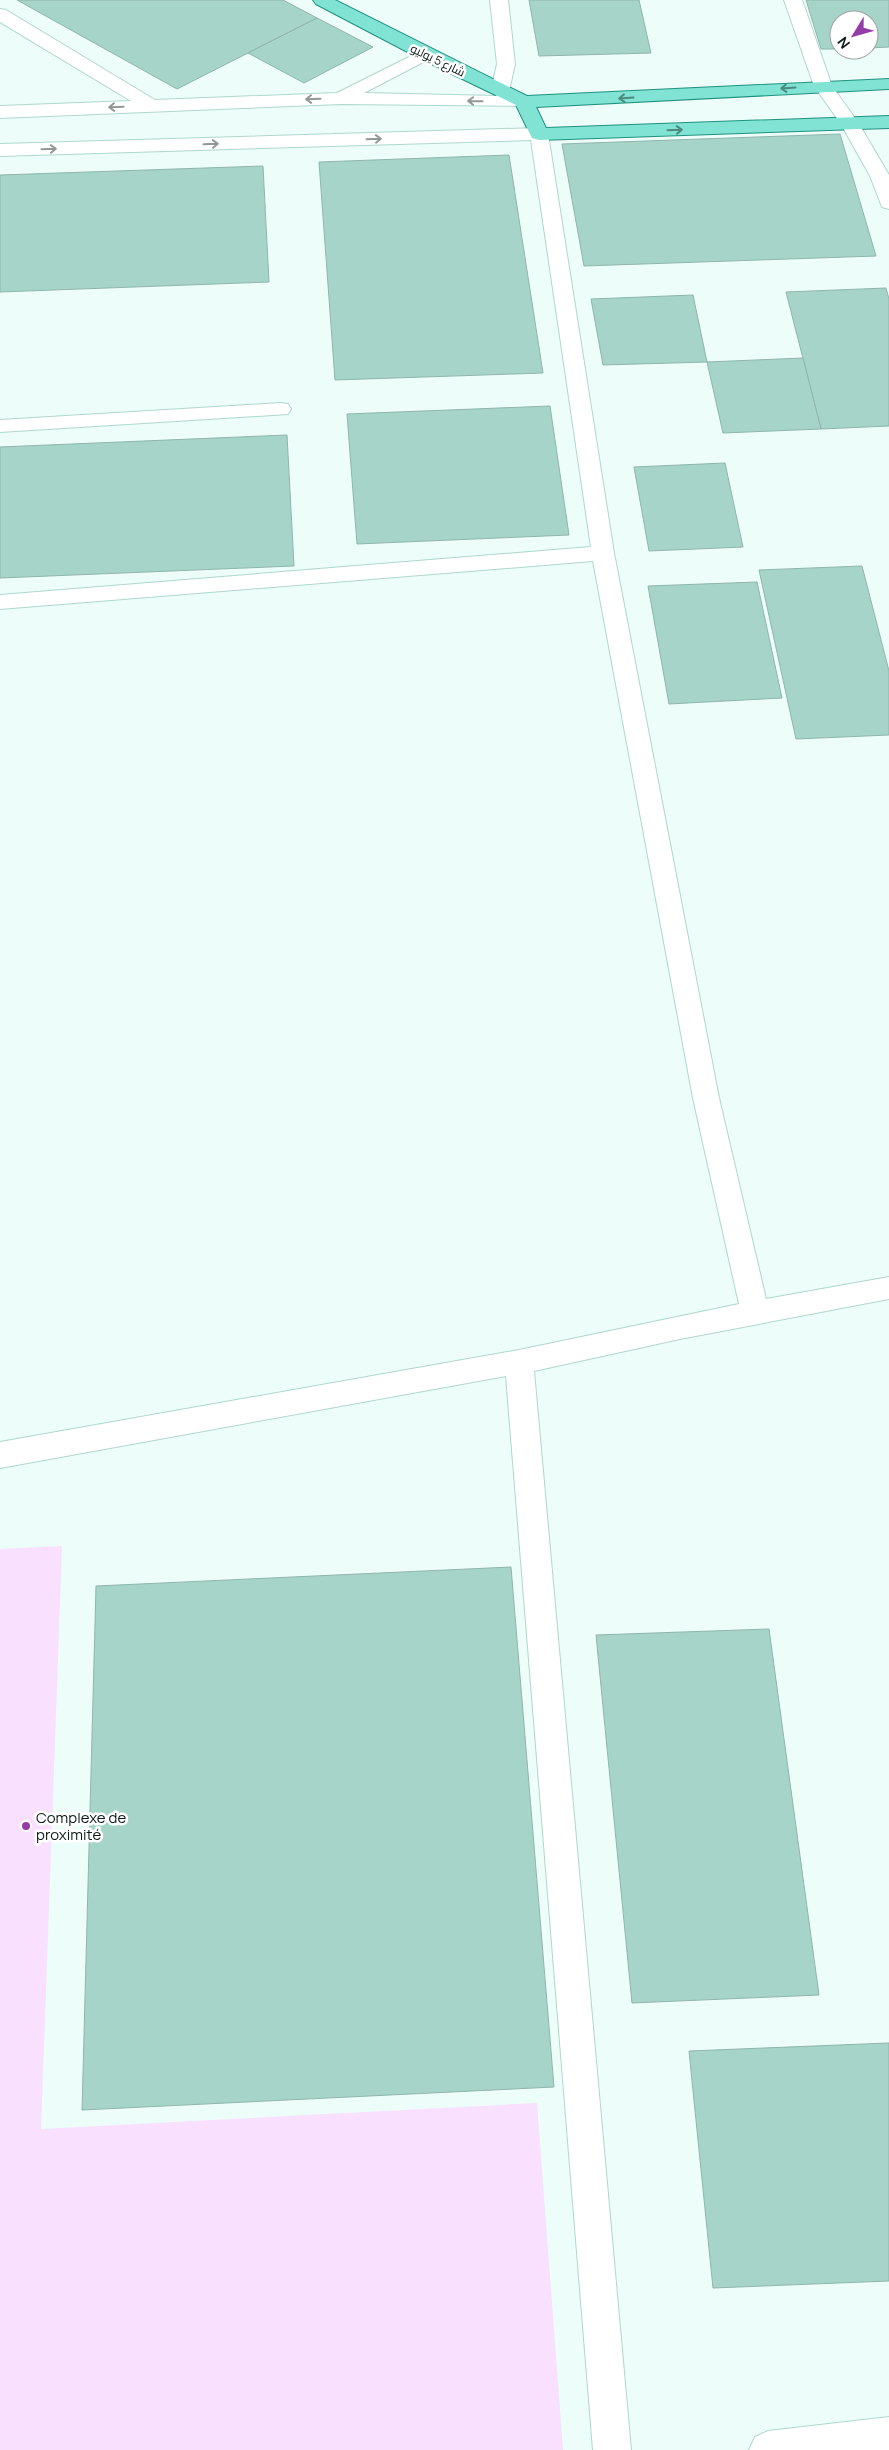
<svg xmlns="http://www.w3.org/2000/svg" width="889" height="2450" viewBox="0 0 889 2450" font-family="Manrope,Cairo,sans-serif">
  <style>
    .green { fill: #f8e0fe }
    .building { fill: #a6d4c9; stroke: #8fb5ac }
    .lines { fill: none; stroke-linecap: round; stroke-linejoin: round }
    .minor-casing { stroke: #afd7cd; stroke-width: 2 }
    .major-casing { stroke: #21917f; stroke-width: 2 }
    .minor { fill: #fff; fill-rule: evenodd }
    .major { fill: #80e3d3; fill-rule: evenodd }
    .oneway { stroke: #4c897f }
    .oneway2 { stroke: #929897 }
    .poi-dot { fill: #943da9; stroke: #fff; stroke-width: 2 }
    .labels { text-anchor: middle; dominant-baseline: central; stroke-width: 5; stroke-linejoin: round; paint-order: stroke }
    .far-street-label { font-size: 12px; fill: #0c1b18; stroke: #fff }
    .poi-label { font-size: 15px; fill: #0c1b18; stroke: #fff; text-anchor: start }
  </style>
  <rect width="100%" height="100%" fill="#edfdf9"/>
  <path class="green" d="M62,1546L41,2129L537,2103L563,2450H0V1549Z"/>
  <g class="building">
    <path d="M17,0H283L317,18L177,89Z"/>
    <path d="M529,0H639L651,53L539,56Z"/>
    <path d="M806,0H889V47L869,48V20H839V49H821Z"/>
    <path d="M317,18L373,47L304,83L248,53Z"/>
    <path d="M840,134L876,256L584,266L562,144Z"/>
    <path d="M509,155L543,373L335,380L319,162Z"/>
    <path d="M263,166L269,282L0,292V175Z"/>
    <path d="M886,288L889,299V426L821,429L786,292Z"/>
    <path d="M693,295L707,362L603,365L591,299Z"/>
    <path d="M803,358L821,429L723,433L707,362Z"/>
    <path d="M550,406L569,535L357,544L347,414Z"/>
    <path d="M287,435L294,566L0,578V447Z"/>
    <path d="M725,463L743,547L649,551L634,467Z"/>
    <path d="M862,566L889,671V735L796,739L759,570Z"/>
    <path d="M757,582L782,698L669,704L648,586Z"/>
    <path d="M511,1567L554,2087L82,2110L96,1586Z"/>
    <path d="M769,1629L819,1995L632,2003L596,1635Z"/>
    <path d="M889,2043V2281L713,2288L689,2051Z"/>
  </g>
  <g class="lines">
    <defs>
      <g id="minor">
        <path d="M490,0H508L515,64L509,91L502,96L531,98L533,102L531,106L341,104L0,118V106L131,101L0,22V9L6,10L155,100L337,93L425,49L431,50L434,54L431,58L364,93L497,96L491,91L497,64Z"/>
        <path d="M784,0H802L832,86L859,124L889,175V209L882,207L870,176L841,124L814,86Z"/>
        <path d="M539,128L546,130L548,134L614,553L719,1098L766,1299L889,1277V1299L680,1339L534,1371L631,2450H593L506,1376L0,1468V1442L519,1350L739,1304L693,1098L593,561L0,609V595L591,547L531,140L0,156V144Z"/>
        <path d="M281,403L288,404L291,409L288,414L0,432V420Z"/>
        <path d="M889,2417V2450H749L755,2437L768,2431Z"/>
      </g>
      <path id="major" d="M313,0H335L527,96L889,79V89L536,107L546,128L889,116V128L539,140L532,138L530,134L516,105L419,58L316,4Z"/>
    </defs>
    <use href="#minor" class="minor-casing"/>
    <use href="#major" class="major-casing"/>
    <use href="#minor" class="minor"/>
    <use href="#major" class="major"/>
  </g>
  <defs><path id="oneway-shaft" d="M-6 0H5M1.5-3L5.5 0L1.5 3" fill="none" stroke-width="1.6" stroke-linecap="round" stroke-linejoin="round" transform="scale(1.25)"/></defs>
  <g class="oneway">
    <use href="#oneway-shaft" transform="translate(788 88) rotate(176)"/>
    <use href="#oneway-shaft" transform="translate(626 98) rotate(176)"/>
    <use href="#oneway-shaft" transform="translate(675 130) rotate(-2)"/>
  </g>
  <g class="oneway2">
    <use href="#oneway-shaft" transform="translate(313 99) rotate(178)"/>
    <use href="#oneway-shaft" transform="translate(475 101) rotate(-179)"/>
    <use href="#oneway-shaft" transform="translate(116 107) rotate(178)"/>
    <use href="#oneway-shaft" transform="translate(374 139) rotate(-2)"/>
    <use href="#oneway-shaft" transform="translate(211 144) rotate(-2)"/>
    <use href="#oneway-shaft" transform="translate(49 149) rotate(-2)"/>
  </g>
  <circle class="poi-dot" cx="26" cy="1826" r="5"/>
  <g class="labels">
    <g class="far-street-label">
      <text transform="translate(438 60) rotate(26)">شارع 5 يوليو</text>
    </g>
    <g class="poi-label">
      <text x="36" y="1817">Complexe de<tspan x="36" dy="17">proximité</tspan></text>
    </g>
  </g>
  <g transform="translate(854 35) rotate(233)"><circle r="24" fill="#ffffff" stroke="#9ea4a3"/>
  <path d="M0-4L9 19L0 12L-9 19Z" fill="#943da9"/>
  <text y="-8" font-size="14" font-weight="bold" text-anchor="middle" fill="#0c1b18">N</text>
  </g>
</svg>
